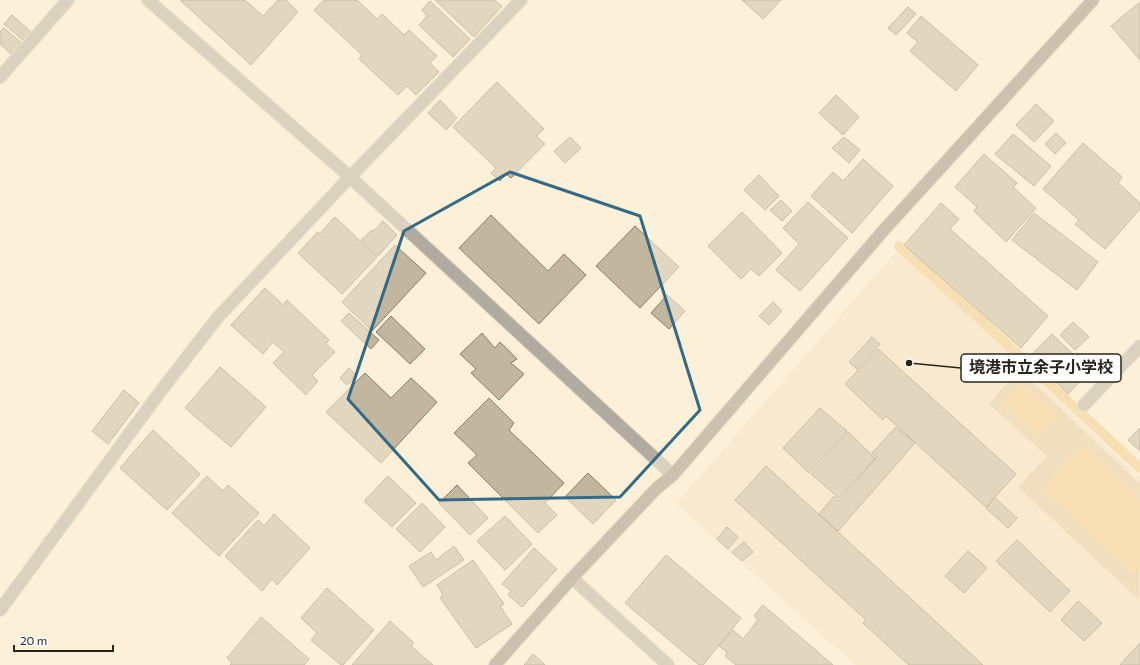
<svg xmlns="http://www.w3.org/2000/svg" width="1140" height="665" viewBox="0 0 1140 665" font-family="Commissioner,'Noto Sans JP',sans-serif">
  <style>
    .built { fill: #f3e2c4 }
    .green { fill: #e1ca9f }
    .water { fill: #efca86 }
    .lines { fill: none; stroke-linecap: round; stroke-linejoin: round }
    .stream { stroke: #efca86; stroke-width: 10 }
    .building { fill: #c3b69f; stroke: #8a7f69 }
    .lane-casing { stroke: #d7cbb6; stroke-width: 14 }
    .secondary-casing { stroke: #d7cbb6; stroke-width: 14 }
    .lane { stroke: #b0aba1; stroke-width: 12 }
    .secondary { stroke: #91887a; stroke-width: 12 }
    .marked { fill: none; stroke: #336a85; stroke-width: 3; stroke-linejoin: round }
    .leader { fill: none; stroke: #2a251c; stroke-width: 1.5 }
    .callout-dot { fill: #2a251c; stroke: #fefefe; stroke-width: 1.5 }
    .callout { fill: #fefefe; stroke: #2a251c; stroke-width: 1.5 }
    .callout-label { font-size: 16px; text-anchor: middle; font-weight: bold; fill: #2a251c }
  </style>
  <rect width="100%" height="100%" fill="#fdf0d8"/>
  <path class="built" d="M898,249L1140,478V665H855L676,504Z"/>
  <path class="green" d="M1019,369L1140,484L1139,600L1018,487L1047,456L989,404Z"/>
  <g class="water">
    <path d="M1022,383L1059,417L1039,437L1003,403Z"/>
    <path d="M1083,445L1140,499V568L1134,575L1042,489Z"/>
  </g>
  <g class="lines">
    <path class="stream" d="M899,246L974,314L1140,468"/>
  </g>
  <g class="building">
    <path d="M180,0H245L263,16L278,0H286L298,12L251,65Z"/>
    <path d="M324,0H357L377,19L382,14L404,35L409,30L437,56L430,63L439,72L416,95L407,86L398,95L359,59L362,55L314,10Z"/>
    <path d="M435,0H494L502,6L474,37Z"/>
    <path d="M742,0H781L763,19Z"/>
    <path d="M430,1L470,39L453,57L419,25L427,16L422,10Z"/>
    <path d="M1140,2V60L1111,26Z"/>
    <path d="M908,7L916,14L896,35L888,28Z"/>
    <path d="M12,15L32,33L24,41L4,24Z"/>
    <path d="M921,16L978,65L956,91L910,51L918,42L907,33Z"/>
    <path d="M4,28L23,44L13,56L0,44V32Z"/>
    <path d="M497,82L544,129L536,136L545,144L511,178L506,174L500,181L491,173L496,168L453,127Z"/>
    <path d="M836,95L859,117L843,135L819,113Z"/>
    <path d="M440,100L457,118L446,130L428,113Z"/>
    <path d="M1036,104L1054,121L1034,142L1016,125Z"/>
    <path d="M1056,133L1066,143L1055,154L1045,144Z"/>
    <path d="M1013,134L1051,166L1034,186L995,154Z"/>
    <path d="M570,137L581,148L565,163L554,151Z"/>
    <path d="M844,137L860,150L849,163L832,148Z"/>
    <path d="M1083,143L1122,177L1118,183L1140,203V209L1105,249L1075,224L1079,220L1043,189Z"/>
    <path d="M984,154L1017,183L1013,187L1036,208L1006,242L974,211L977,207L955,187Z"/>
    <path d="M863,159L893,186L852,233L811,196L833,172L843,181Z"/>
    <path d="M759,175L779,196L765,210L744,190Z"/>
    <path d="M781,200L792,211L782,221L770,210Z"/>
    <path d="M808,202L848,238L800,291L776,270L799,244L783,228Z"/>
    <path d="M941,203L959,219L950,229L1048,316L1021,348L904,245Z"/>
    <path d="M742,212L782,253L759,276L751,269L741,279L708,246Z"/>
    <path d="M1034,213L1098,262L1077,290L1012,240Z"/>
    <path d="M491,215L548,271L564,254L586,275L539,324L459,248Z"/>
    <path d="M335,217L377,257L342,294L298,253L318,232L319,234Z"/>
    <path d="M383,221L397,235L378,256L361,240L372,230L374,231Z"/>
    <path d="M635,226L679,267L640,308L596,266Z"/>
    <path d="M395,245L426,273L372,331L342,302Z"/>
    <path d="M265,288L283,305L287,300L329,340L326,344L335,352L312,375L318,381L306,395L273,363L284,352L273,342L263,354L231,325Z"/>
    <path d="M667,295L685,311L669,329L651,313Z"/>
    <path d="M773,302L782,311L769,325L759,316Z"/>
    <path d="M349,313L379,340L371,349L341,321Z"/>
    <path d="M391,316L425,349L410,364L376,332Z"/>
    <path d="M1073,322L1089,337L1075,350L1060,335Z"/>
    <path d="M482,333L495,348L500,342L517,359L511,363L524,374L499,400L471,373L476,369L460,354Z"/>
    <path d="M1052,334L1076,357L1066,367L1081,380L1068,394L1030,356Z"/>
    <path d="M872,337L880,344L857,369L849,362Z"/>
    <path d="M878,349L1016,474L986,507L886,416L883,420L845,384Z"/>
    <path d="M220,367L266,407L231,447L185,408Z"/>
    <path d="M349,368L357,376L347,385L340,378Z"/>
    <path d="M365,373L391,398L411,378L437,402L381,463L326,412Z"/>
    <path d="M124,390L139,403L108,444L92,431Z"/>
    <path d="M489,398L514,423L509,430L564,483L545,503L557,515L538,533L468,463L477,455L454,433Z"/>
    <path d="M820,408L847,431L809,473L783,448Z"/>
    <path d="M896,427L915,443L838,531L819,514L834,496L839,501L877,457L872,453Z"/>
    <path d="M1140,428V451L1128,440Z"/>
    <path d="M153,430L200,474L167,510L120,468Z"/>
    <path d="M848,432L875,458L839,498L811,474Z"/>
    <path d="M766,466L983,665H909L863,623L866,620L735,500Z"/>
    <path d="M588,473L616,500L593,524L565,497Z"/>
    <path d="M207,476L223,491L228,485L259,513L219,556L172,513Z"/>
    <path d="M388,476L416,503L392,527L364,501Z"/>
    <path d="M457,485L488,518L470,535L439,503Z"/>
    <path d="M995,498L1017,518L1008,528L986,508Z"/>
    <path d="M422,503L445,527L420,552L396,529Z"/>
    <path d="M274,514L310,548L277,585L272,579L262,591L225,556L258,520L264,526Z"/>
    <path d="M505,516L532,544L505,570L477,541Z"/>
    <path d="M727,527L738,537L728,549L717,539Z"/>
    <path d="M1017,540L1070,591L1050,612L996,561Z"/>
    <path d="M744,542L753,552L742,561L732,552Z"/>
    <path d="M454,546L464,560L423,587L409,566L431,552L436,560Z"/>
    <path d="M534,548L557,569L522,607L508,595L511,591L502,584Z"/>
    <path d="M968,551L987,568L964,593L945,576Z"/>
    <path d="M666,555L741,618L703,665H699L625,603Z"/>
    <path d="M473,560L504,604L500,606L512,624L476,648L440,598L443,595L437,585Z"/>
    <path d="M327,588L374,630L343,665H341L311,640L317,633L301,618Z"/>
    <path d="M1078,601L1102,623L1084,641L1061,620Z"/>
    <path d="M763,605L833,665H736L725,656L727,652L719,646L733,630L743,639L758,620L754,616Z"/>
    <path d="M261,617L309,659L304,665H230L232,662L227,658Z"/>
    <path d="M390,621L414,643L411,646L433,665H352Z"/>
    <path d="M1140,643V665H1120Z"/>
    <path d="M533,654L545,665H524Z"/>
  </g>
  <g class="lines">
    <defs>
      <g id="lane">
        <path d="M148,0L350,177L673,475"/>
        <path d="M0,77L68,0"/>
        <path d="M1084,405L1140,346"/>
        <path d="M572,578L668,665"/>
        <path d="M0,610L160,392L218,317L350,177L521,0"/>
      </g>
      <path id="secondary" d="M495,665L572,578L657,488L673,475L883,231L1093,0"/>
    </defs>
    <use href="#lane" class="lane-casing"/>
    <use href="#secondary" class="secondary-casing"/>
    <use href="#lane" class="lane"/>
    <use href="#secondary" class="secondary"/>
  </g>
  <path d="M0 0H1140V665H0ZM510,172L640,216L700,410L620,497L439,500L348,399L404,231Z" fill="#fdf0d8" fill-opacity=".55" fill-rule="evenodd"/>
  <path class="marked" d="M510,172L640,216L700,410L620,497L439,500L348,399L404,231Z"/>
  <path class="leader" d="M909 363L961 368"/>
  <circle class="callout-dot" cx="909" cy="363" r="4"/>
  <rect class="callout" x="961" y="354" width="160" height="28" rx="4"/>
  <g class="callout-label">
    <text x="1041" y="373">境港市立余子小学校</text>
  </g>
  <path d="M14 645v6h99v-6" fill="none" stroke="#2a251c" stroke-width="2"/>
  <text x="20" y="645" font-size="12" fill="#2a251c" stroke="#fefefe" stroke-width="3" paint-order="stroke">20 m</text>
</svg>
